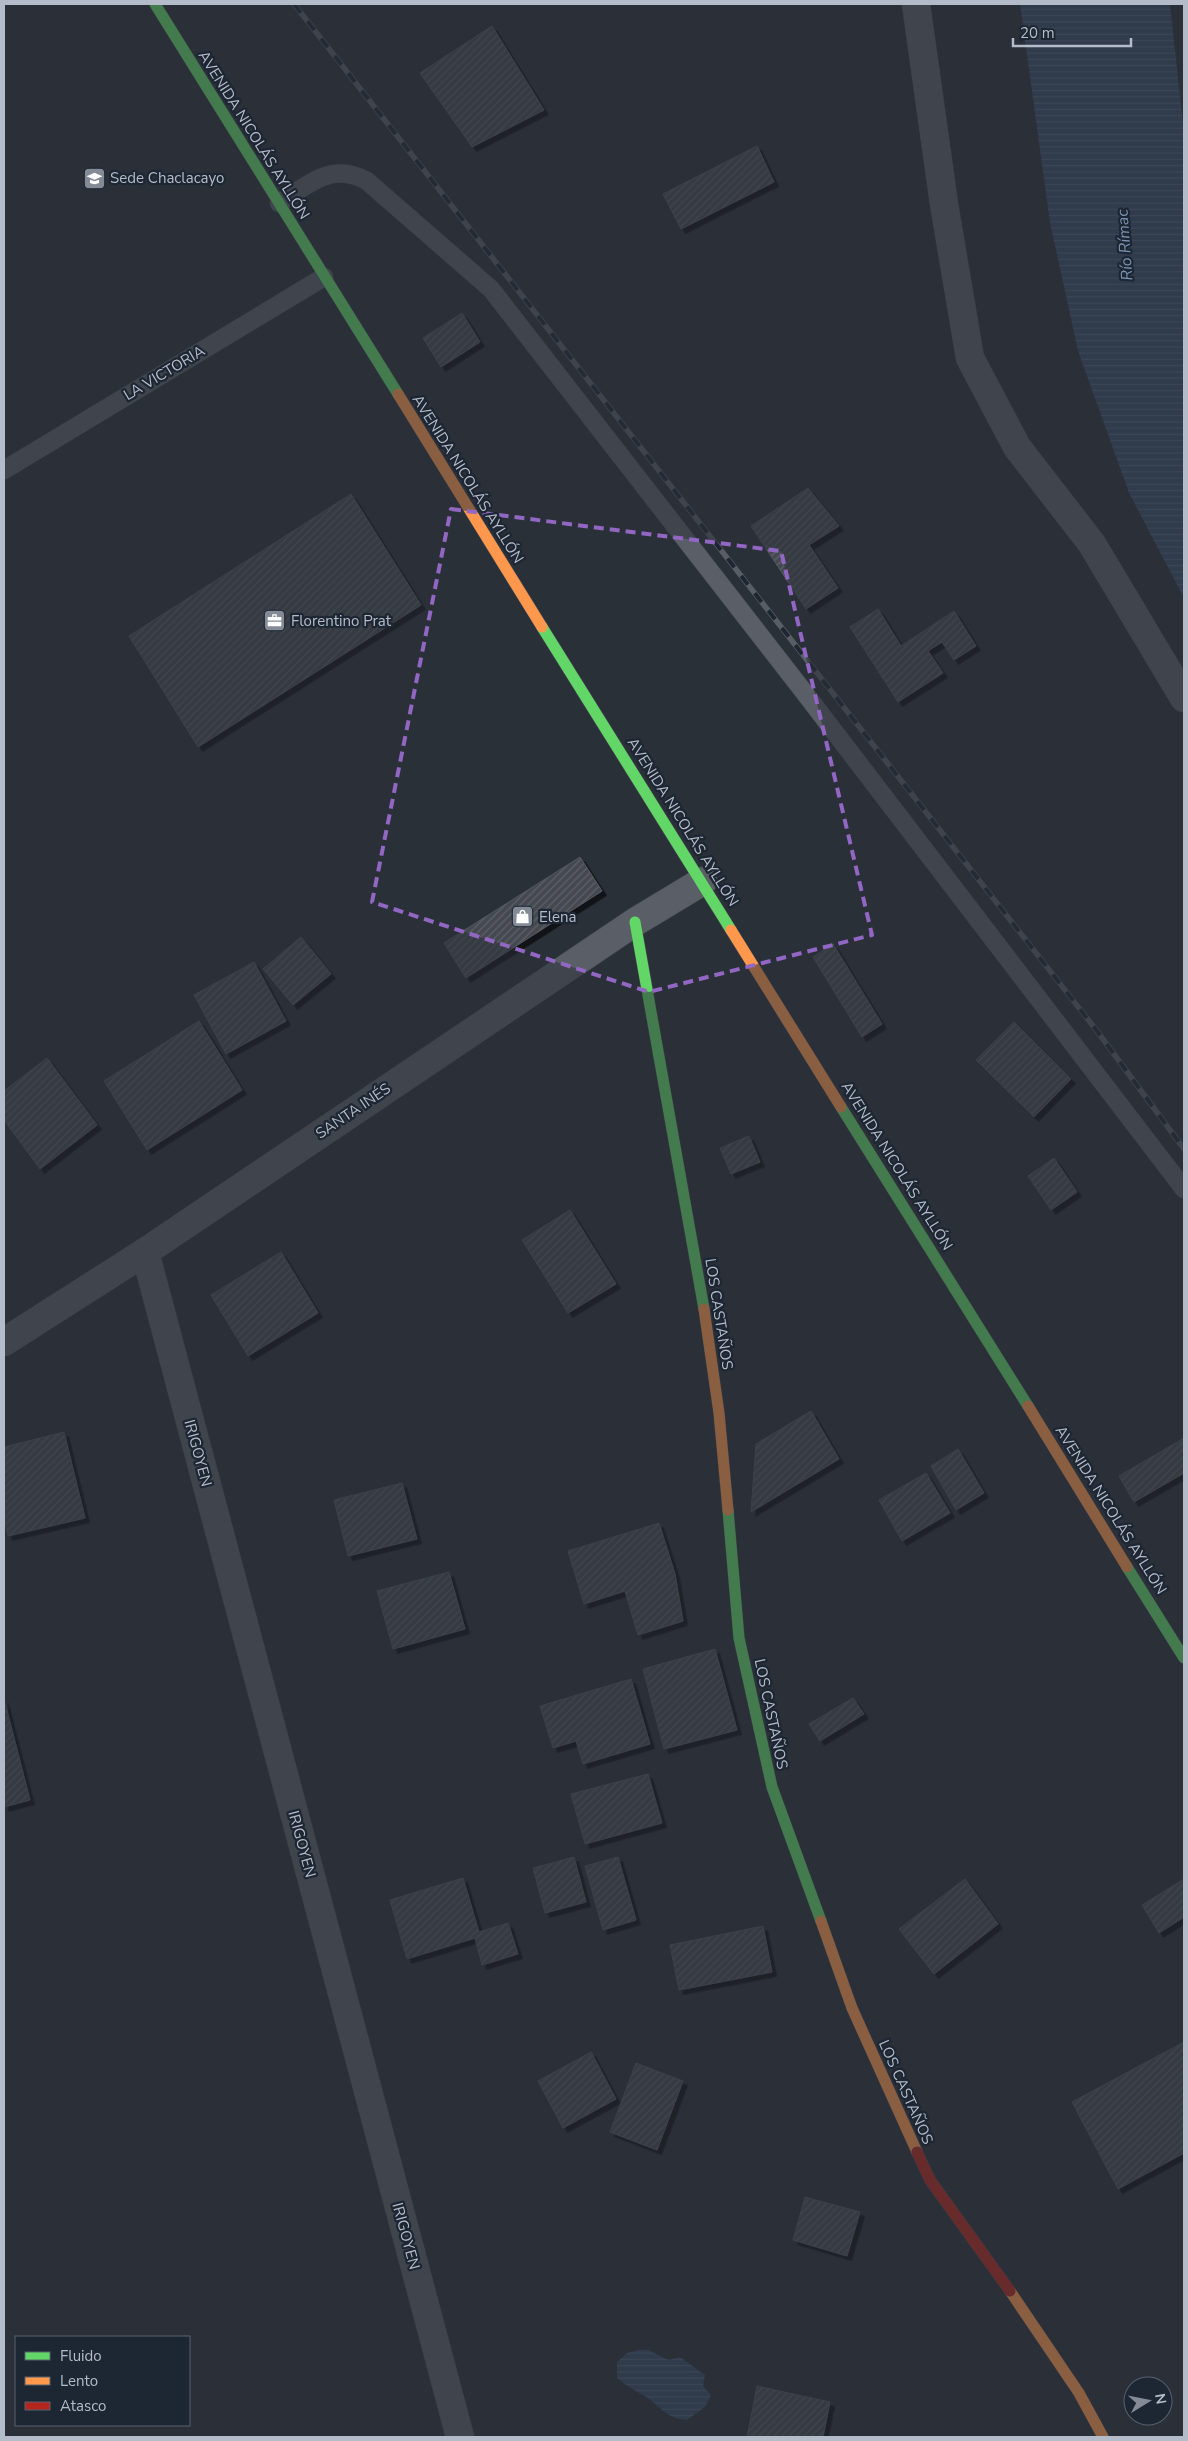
<svg xmlns="http://www.w3.org/2000/svg" width="1188" height="2441" viewBox="0 0 1188 2441" font-family="'Nunito Sans',sans-serif">
  <style>
    .water { fill: url(#water-rules) }
    .building { fill: url(#building-hatch); stroke: #52575f; filter: url(#shadow) }
    .lines { fill: none; stroke-linecap: round; stroke-linejoin: round }
    .lane-casing { stroke: #484c53; stroke-width: 19 }
    .street-casing { stroke: #484c53; stroke-width: 29 }
    .fast-casing { stroke: #484c53; stroke-width: 12 }
    .slow-casing { stroke: #484c53; stroke-width: 12 }
    .jam-casing { stroke: #484c53; stroke-width: 12 }
    .lane { stroke: #5a5e66; stroke-width: 18 }
    .street { stroke: #5a5e66; stroke-width: 28 }
    .fast { stroke: #63d668; stroke-width: 11 }
    .slow { stroke: #ff974d; stroke-width: 11 }
    .jam { stroke: #b3261e; stroke-width: 11 }
    .rail-casing { stroke: #595d64; stroke-width: 5.5 }
    .rail { stroke: #1d2633; stroke-width: 4; stroke-dasharray: 11; stroke-linecap: butt }
    .marked { fill: none; stroke: #9266c3; stroke-width: 4; stroke-dasharray: 10 6; stroke-linejoin: round }
    .labels { text-anchor: middle; dominant-baseline: central; stroke-width: 4.5; stroke-linejoin: round; paint-order: stroke }
    .street-label { font-size: 15px; fill: #b4bcc9; stroke: #1d2633 }
    .poi-label { font-size: 15px; fill: #b4bcc9; stroke: #1d2633; text-anchor: start }
    .water-label { font-size: 16px; font-style: italic; fill: #7c92b1; stroke: #1d2633 }
  </style>
  <defs>
    <pattern id="water-rules" width="6" height="5" patternUnits="userSpaceOnUse" patternTransform="scale(1.25)"><rect width="6" height="5" fill="#384963"/><path d="M0 2.5h6" fill="none" stroke="#526178"/></pattern>
    <pattern id="building-hatch" width="6" height="6" patternUnits="userSpaceOnUse" patternTransform="scale(1.25)"><rect width="6" height="6" fill="#444950"/><path d="M-1 1l2-2M0 6l6-6M5 7l2-2" fill="none" stroke="#5d6168"/></pattern>
    <filter id="shadow"><feDropShadow dx="4.5" dy="4.5" stdDeviation="0" flood-color="#0009"/></filter>
  </defs>
  <rect width="100%" height="100%" fill="#2a3038"/>
  <g class="water">
    <path d="M1020,4H1170L1184,133V598L1129,493L1078,351L1050,223Z"/>
    <path d="M638,2350H648L669,2360L680,2357L705,2375L703,2386L711,2395L705,2407L687,2420C664,2418 661,2406 643,2395C633,2389 626,2386 617,2378V2362L627,2353Z"/>
  </g>
  <g class="building">
    <path d="M492,26L544,110L472,147L420,73Z"/>
    <path d="M757,146L774,182L681,229L663,194Z"/>
    <path d="M462,313L480,342L441,367L423,338Z"/>
    <path d="M808,488L839,526L809,545L838,588L806,609L751,526Z"/>
    <path d="M351,494L421,605L198,747L129,636Z"/>
    <path d="M878,609L901,646L954,611L976,646L954,660L942,642L928,651L943,673L898,702L850,627Z"/>
    <path d="M580,857L602,891L466,978L444,943Z"/>
    <path d="M301,937L331,974L293,1005L263,969Z"/>
    <path d="M833,944L882,1024L862,1037L813,957Z"/>
    <path d="M254,962L286,1021L226,1054L194,995Z"/>
    <path d="M199,1021L242,1090L147,1150L104,1081Z"/>
    <path d="M1014,1022L1071,1079L1034,1117L976,1060Z"/>
    <path d="M47,1058L97,1125L40,1169L4,1120V1091Z"/>
    <path d="M749,1136L760,1162L731,1174L720,1148Z"/>
    <path d="M1054,1158L1077,1192L1051,1210L1028,1176Z"/>
    <path d="M570,1210L616,1284L568,1313L522,1240Z"/>
    <path d="M281,1252L318,1313L248,1356L211,1295Z"/>
    <path d="M811,1411L839,1459L751,1512L756,1444Z"/>
    <path d="M64,1432L85,1518L8,1536L4,1518V1447Z"/>
    <path d="M1184,1438V1473L1134,1502L1119,1476Z"/>
    <path d="M958,1449L984,1493L956,1510L931,1466Z"/>
    <path d="M926,1473L950,1513L902,1541L879,1500Z"/>
    <path d="M402,1483L417,1539L348,1556L334,1500Z"/>
    <path d="M659,1523L675,1574L683,1621L638,1635L625,1591L584,1604L568,1551Z"/>
    <path d="M449,1572L465,1629L393,1649L377,1591Z"/>
    <path d="M715,1649L737,1730L664,1749L643,1669Z"/>
    <path d="M631,1679L650,1744L583,1764L576,1741L553,1748L540,1706Z"/>
    <path d="M853,1698L864,1714L820,1741L809,1724Z"/>
    <path d="M4,1699L30,1800L4,1807Z"/>
    <path d="M648,1774L662,1823L585,1844L571,1794Z"/>
    <path d="M574,1857L586,1902L545,1913L533,1868Z"/>
    <path d="M618,1857L636,1920L603,1930L585,1866Z"/>
    <path d="M463,1878L479,1932L508,1923L518,1954L482,1965L475,1938L407,1959L390,1900Z"/>
    <path d="M965,1879L998,1924L934,1974L899,1929Z"/>
    <path d="M1184,1879V1917L1159,1933L1142,1905Z"/>
    <path d="M763,1926L772,1972L679,1990L670,1945Z"/>
    <path d="M1184,2042V2153L1118,2189L1072,2102Z"/>
    <path d="M591,2052L616,2099L563,2128L538,2081Z"/>
    <path d="M636,2063L683,2081L657,2150L610,2132Z"/>
    <path d="M805,2197L860,2212L847,2256L793,2240Z"/>
    <path d="M757,2386L830,2402L823,2437H747Z"/>
  </g>
  <g class="lines">
    <defs>
      <g id="lane">
        <path d="M279,203C309,185 331,161 367,181L491,289L804,692L1184,1189"/>
        <path d="M4,470L324,277"/>
      </g>
      <g id="street">
        <path d="M916,4L944,204L970,358L1017,447L1092,544L1184,698"/>
        <path d="M145,1252L460,2437"/>
        <path d="M4,1342L145,1252L635,922L703,881"/>
      </g>
      <g id="fast">
        <path d="M155,4L398,394"/>
        <path d="M542,627L731,930"/>
        <path d="M635,922L704,1309"/>
        <path d="M841,1107L1028,1406"/>
        <path d="M728,1510L739,1638L772,1787L821,1921"/>
        <path d="M1127,1567L1184,1658"/>
      </g>
      <g id="slow">
        <path d="M398,394L542,627"/>
        <path d="M731,930L841,1107"/>
        <path d="M704,1309L719,1413L728,1510"/>
        <path d="M1028,1406L1127,1567"/>
        <path d="M821,1921L852,2008L917,2152"/>
        <path d="M1010,2291L1079,2393L1103,2437"/>
      </g>
      <path id="jam" d="M917,2152L930,2180L1010,2291"/>
    </defs>
    <use href="#lane" class="lane-casing"/>
    <use href="#street" class="street-casing"/>
    <use href="#fast" class="fast-casing"/>
    <use href="#slow" class="slow-casing"/>
    <use href="#jam" class="jam-casing"/>
    <use href="#lane" class="lane"/>
    <use href="#street" class="street"/>
    <use href="#fast" class="fast"/>
    <use href="#slow" class="slow"/>
    <use href="#jam" class="jam"/>
    <defs>
      <path id="rail" d="M294,4L1097,1031L1184,1149"/>
    </defs>
    <use href="#rail" class="rail-casing"/>
    <use href="#rail" class="rail"/>
  </g>
  <path d="M0 0H1188V2441H0ZM451,509L781,551L872,935L649,992L372,902Z" fill="#2a3038" fill-opacity=".55" fill-rule="evenodd"/>
  <path class="marked" d="M451,509L781,551L872,935L649,992L372,902Z"/>
  <defs>
    <symbol id="school-square" viewBox="-11 -11 22 22"><rect x="-9" y="-9" width="18" height="18" rx="4" fill="#848b96" stroke="#1d2633"/><path d="M0-5L7-2L0 1L-7-2ZM-4 1L0 2.5L4 1V4Q0 6-4 4Z" fill="#fff"/></symbol>
    <symbol id="office-square" viewBox="-11 -11 22 22"><rect x="-9" y="-9" width="18" height="18" rx="4" fill="#848b96" stroke="#1d2633"/><path d="M-6-3h4V-5.5h4V-3h4V5H-6ZM-1-4.5V-3h2v-1.5ZM-6 0V1H6V0Z" fill="#fff"/></symbol>
    <symbol id="shop-square" viewBox="-11 -11 22 22"><rect x="-9" y="-9" width="18" height="18" rx="4" fill="#848b96" stroke="#1d2633"/><path d="M-5-2.5h2.3a2.7 3.5 0 0 1 5.4 0H5L5.5 6h-11ZM-1.5-2.5h3a1.5 2.3 0 0 0-3 0Z" fill="#fff"/></symbol>
  </defs>
  <g fill-rule="evenodd">
    <use href="#school-square" x="82" y="166" width="25" height="25"/>
    <use href="#office-square" x="262" y="608" width="25" height="25"/>
    <use href="#shop-square" x="510" y="904" width="25" height="25"/>
  </g>
  <g class="labels">
    <g class="street-label">
      <text transform="translate(254 135) rotate(58)">AVENIDA NICOLÁS AYLLÓN</text>
      <text transform="translate(164 373) rotate(-31)">LA VICTORIA</text>
      <text transform="translate(468 479) rotate(58)">AVENIDA NICOLÁS AYLLÓN</text>
      <text transform="translate(683 822) rotate(58)">AVENIDA NICOLÁS AYLLÓN</text>
      <text transform="translate(353 1111) rotate(-34)">SANTA INÉS</text>
      <text transform="translate(897 1166) rotate(58)">AVENIDA NICOLÁS AYLLÓN</text>
      <text transform="translate(719 1314) rotate(81)">LOS CASTAÑOS</text>
      <text transform="translate(198 1453) rotate(75)">IRIGOYEN</text>
      <text transform="translate(1111 1510) rotate(58)">AVENIDA NICOLÁS AYLLÓN</text>
      <text transform="translate(771 1714) rotate(78)">LOS CASTAÑOS</text>
      <text transform="translate(302 1844) rotate(75)">IRIGOYEN</text>
      <text transform="translate(906 2092) rotate(66)">LOS CASTAÑOS</text>
      <text transform="translate(406 2236) rotate(75)">IRIGOYEN</text>
    </g>
    <g class="poi-label">
      <text x="110" y="178">Sede Chaclacayo</text>
      <text x="291" y="621">Florentino Prat</text>
      <text x="539" y="917">Elena</text>
    </g>
    <g class="water-label">
      <text transform="translate(1125 245) rotate(-94)">Río Rímac</text>
    </g>
  </g>
  <rect width="1188" height="2441" fill="none" stroke="#b4bcc9" stroke-width="10"/>
  <rect x="15" y="2336" width="175" height="90" fill="#1d2633" stroke="#59626f"/>
  <rect x="25" y="2352" width="25" height="8" fill="#63d668" stroke="#59626f"/>
  <text x="60" y="2361" font-size="15" fill="#b4bcc9">Fluido</text>
  <rect x="25" y="2377" width="25" height="8" fill="#ff974d" stroke="#59626f"/>
  <text x="60" y="2386" font-size="15" fill="#b4bcc9">Lento</text>
  <rect x="25" y="2402" width="25" height="8" fill="#b3261e" stroke="#59626f"/>
  <text x="60" y="2411" font-size="15" fill="#b4bcc9">Atasco</text>
  <g transform="translate(1148 2401) rotate(80)"><circle r="24" fill="#1d2633" stroke="#59626f"/>
  <path d="M0-4L9 19L0 12L-9 19Z" fill="#848b96"/>
  <text y="-8" font-size="14" font-weight="bold" text-anchor="middle" fill="#b4bcc9">N</text>
  </g>
  <path d="M1013 38v8h118v-8" fill="none" stroke="#b4bcc9" stroke-width="2.5"/>
  <text x="1020" y="38" font-size="15" fill="#b4bcc9" stroke="#1d2633" stroke-width="4" paint-order="stroke">20 m</text>
</svg>
